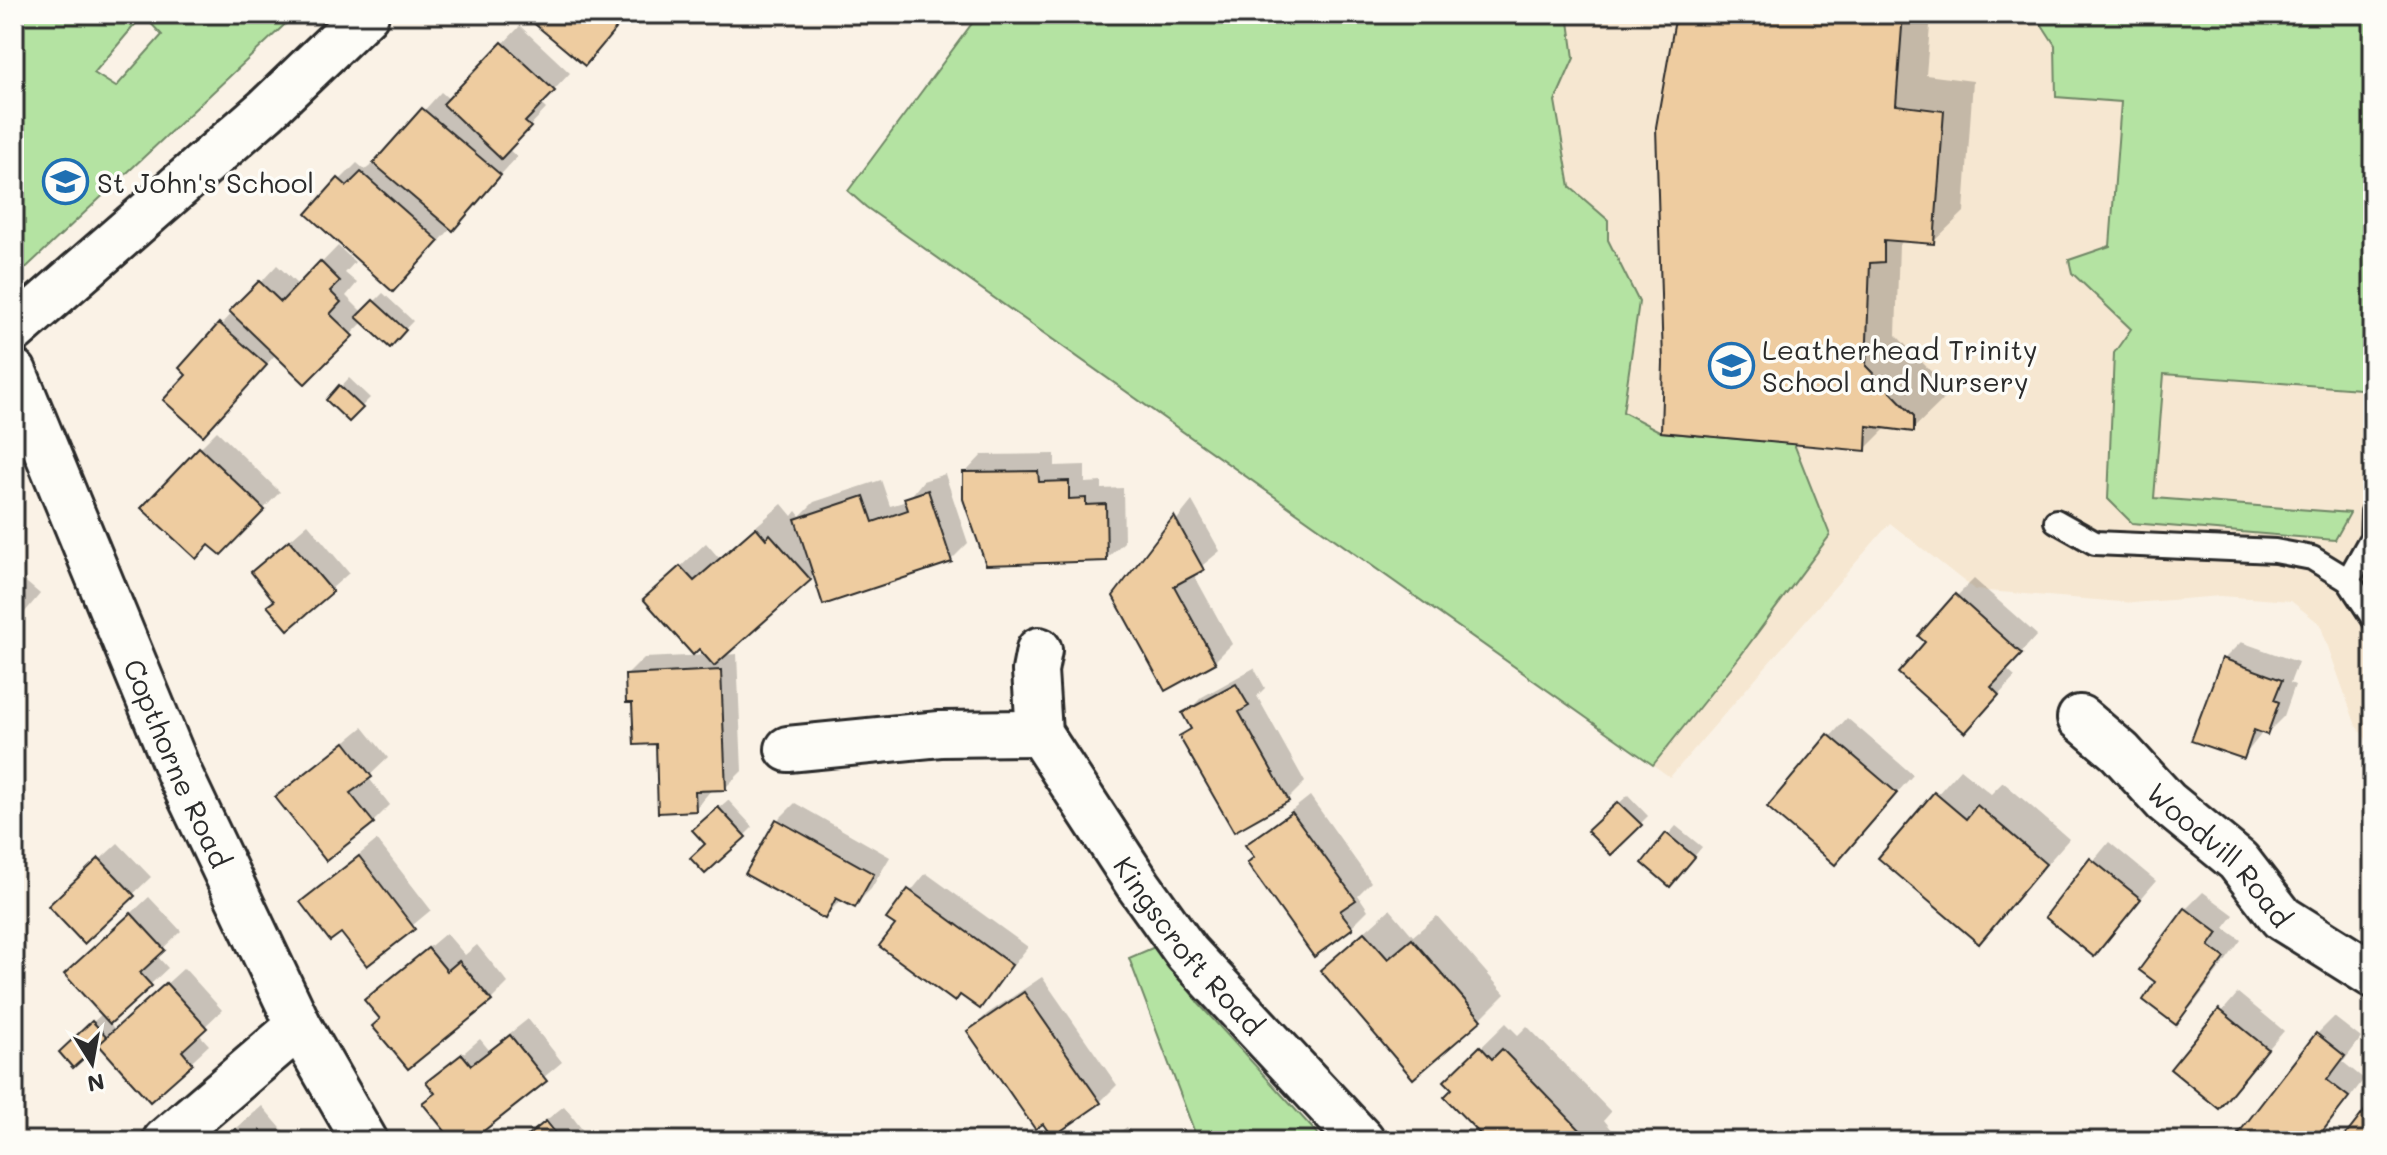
<svg xmlns="http://www.w3.org/2000/svg" width="2387" height="1155" viewBox="0 0 2387 1155" font-family="Mali,sans-serif">
  <style>
    .built { fill: #f6e7d1 }
    .green { fill: #b4e3a2; stroke: #708766; stroke-width: 2; fill-rule: evenodd }
    .shadow { fill: #0003 }
    .building { fill: #eecca0; stroke: #2b2b2b; stroke-width: 2 }
    .lines { fill: none; stroke-linecap: round; stroke-linejoin: round }
    .lane-casing { stroke: #2b2b2b; stroke-width: 28 }
    .street-casing { stroke: #2b2b2b; stroke-width: 50 }
    .lane { stroke: #fdfcf7; stroke-width: 22 }
    .street { stroke: #fdfcf7; stroke-width: 44 }
    .labels { text-anchor: middle; dominant-baseline: central; stroke-width: 7; stroke-linejoin: round; paint-order: stroke }
    .poi-label { font-size: 28px; fill: #2b2b2b; stroke: #fdfcf7; text-anchor: start }
    .street-label { font-size: 28px; fill: #2b2b2b; stroke: #fdfcf7 }
  </style>
  <rect width="100%" height="100%" fill="#faf2e6"/>
  <filter id="ink" filterUnits="userSpaceOnUse"><feTurbulence type="fractalNoise" baseFrequency=".0125" numOctaves="2"/><feDisplacementMap in="SourceGraphic" scale="16" xChannelSelector="R" yChannelSelector="G"/><feConvolveMatrix kernelMatrix="1 2 1 2 8 2 1 2 1" color-interpolation-filters="sRGB"/></filter>
  <g filter="url(#ink)">
    <path class="built" d="M979,14H2373V748L2356,726L2320,624L2291,601L2220,596L2133,603L1975,590L1890,523L1670,777L866,207L848,191Z"/>
    <g class="green">
      <path d="M14,14H296L14,279ZM143,15L162,35L116,87L94,73Z"/>
      <path d="M979,14H1568L1574,58L1555,101L1570,187L1608,220V240L1639,302L1623,412L1661,432L1794,444L1830,535L1741,655L1653,765L866,207L848,191Z"/>
      <path d="M2035,14H2373V390L2164,374L2154,498L2350,513L2335,540L2132,523L2108,499L2114,353L2131,329L2072,273L2069,260L2110,246L2121,102L2056,97L2055,45Z"/>
      <path d="M1157,946L1199,1004L1324,1141H1198L1129,958Z"/>
    </g>
    <g class="shadow">
      <path d="M540,14H630L585,63Z"/>
      <path d="M1678,14H1931L1926,75L1973,81L1964,212L1933,242L1904,240L1899,245L1896,335L1944,385V399L1913,429L1888,426L1865,449Z"/>
      <path d="M520,26L570,73L541,104L546,109L508,149L517,157L410,273L340,180L357,163L365,170L381,158L441,92L450,100Z"/>
      <path d="M338,246L355,262L345,273L357,283L346,296L363,313L383,293L413,321L390,345L364,321L305,381L276,354L220,416L181,368L277,265L299,286Z"/>
      <path d="M349,378L370,398L349,419L329,399Z"/>
      <path d="M217,431L280,492L221,553L200,448Z"/>
      <path d="M1055,454V466L1085,465V483L1102,482V489L1123,488L1124,542L1106,559L965,473L982,455Z"/>
      <path d="M945,474L968,543L951,560L815,574L724,655L737,654L742,771L725,788L712,789L695,809L634,700L627,675L644,658L708,655L646,599L706,543L719,558L782,504L792,516L796,511L800,516L814,502L881,480L890,506L907,501L923,481Z"/>
      <path d="M1192,501L1220,551L1193,573L1232,644L1214,662L1116,596Z"/>
      <path d="M308,524L349,573L288,627L276,600L253,572Z"/>
      <path d="M14,572L40,594L14,625Z"/>
      <path d="M1974,579L2037,635L2006,669L2015,677L1982,713L1928,642L1957,596Z"/>
      <path d="M2241,642L2298,662L2290,683L2295,685L2284,716L2267,733L2263,732L2243,757L2224,659Z"/>
      <path d="M1254,668L1265,688L1257,696L1305,782L1288,799L1234,829L1182,736L1192,726L1185,714L1202,697Z"/>
      <path d="M1847,718L1913,775L1835,862L1769,806Z"/>
      <path d="M363,727L388,758L368,777L390,805L373,822L278,797Z"/>
      <path d="M1960,769L1991,794L2003,782L2069,839L1979,941L1881,858Z"/>
      <path d="M1628,795L1648,816L1611,853L1590,831Z"/>
      <path d="M1310,796L1371,882L1358,895L1368,910L1351,927L1256,856L1248,845Z"/>
      <path d="M728,800L753,827L745,835L707,844L703,822Z"/>
      <path d="M795,803L890,857L871,889L854,906L842,899L824,917L778,820Z"/>
      <path d="M1676,826L1702,847L1678,876L1644,863Z"/>
      <path d="M377,840L431,910L367,963L341,930L302,902Z"/>
      <path d="M2109,842L2156,881L2094,954L2048,916Z"/>
      <path d="M118,843L151,877L84,941L68,889Z"/>
      <path d="M926,873L1028,947L980,1007L889,918Z"/>
      <path d="M2203,892L2234,915L2224,928L2241,940L2193,1005L2176,1022L2158,981L2186,909Z"/>
      <path d="M149,897L181,931L156,955L168,968L109,1023L116,1030L184,968L222,1010L198,1033L209,1045L151,1099L98,1042L61,1052L103,1013L84,957Z"/>
      <path d="M1390,909L1413,936L1437,916L1505,994L1480,1019L1322,970Z"/>
      <path d="M446,933L465,955L477,945L508,983L491,1000L382,1019L367,1000Z"/>
      <path d="M1042,977L1117,1085L1100,1102L970,1031L987,1014Z"/>
      <path d="M2238,993L2284,1031L2219,1106L2173,1069Z"/>
      <path d="M2334,1017L2361,1038L2343,1062L2364,1079L2317,1141H2251L2317,1034Z"/>
      <path d="M528,1019L562,1062L468,1141H455L437,1092L429,1083L480,1039L489,1050Z"/>
      <path d="M1506,1023L1518,1035L1527,1026L1611,1112L1604,1120L1621,1141H1490L1447,1097L1454,1089L1447,1081Z"/>
      <path d="M262,1106L292,1141H222Z"/>
      <path d="M564,1106L591,1141H520Z"/>
      <path d="M1127,1127L1136,1141H1105Z"/>
    </g>
    <g class="building">
      <path d="M537,14H598L616,29L585,66L531,21Z"/>
      <path d="M1676,14H1903L1896,105L1944,111L1934,244L1884,240V262L1870,263L1866,366L1914,416V432L1867,426L1866,451L1661,432L1663,362L1656,127Z"/>
      <path d="M502,42L555,91L525,122L531,127L501,159L443,104Z"/>
      <path d="M422,108L501,175L453,231L373,163Z"/>
      <path d="M361,172L439,241L393,292L306,214L338,178L347,186Z"/>
      <path d="M320,261L340,281L330,291L341,302L330,314L353,336L305,384L229,311L259,281L281,302Z"/>
      <path d="M373,300L406,330L390,348L356,317Z"/>
      <path d="M219,323L267,365L203,436L163,400L186,375L179,368Z"/>
      <path d="M339,385L363,408L349,422L326,400Z"/>
      <path d="M199,447L265,510L221,555L209,545L196,559L141,508Z"/>
      <path d="M1038,471L1039,482L1069,481V499L1086,498V505L1106,504L1107,561L986,565L963,499V472Z"/>
      <path d="M928,490L952,562L823,605L795,519L864,496L873,522L908,510L904,498Z"/>
      <path d="M1174,516L1204,570L1174,586L1216,663L1165,691L1113,596Z"/>
      <path d="M756,527L766,539L770,534L811,580L714,666L699,649L693,655L643,599L680,566L694,581Z"/>
      <path d="M289,540L333,592L288,630L267,606L274,601L251,572Z"/>
      <path d="M1955,594L2022,654L1991,687L1999,695L1965,733L1898,673L1925,642L1918,636Z"/>
      <path d="M2222,658L2282,680L2274,700L2279,702L2267,735L2254,730L2244,759L2191,741Z"/>
      <path d="M721,670L726,790L695,791L696,811L658,813L656,744L634,745L632,703H626L625,675Z"/>
      <path d="M1236,684L1249,706L1239,712L1289,801L1234,832L1179,736L1191,729L1182,713Z"/>
      <path d="M1828,734L1897,793L1835,865L1767,807Z"/>
      <path d="M345,742L372,777L350,793L374,823L326,861L275,797Z"/>
      <path d="M1934,792L1966,819L1977,805L2046,864L1979,944L1878,858Z"/>
      <path d="M1618,802L1642,825L1611,855L1587,831Z"/>
      <path d="M718,807L746,837L705,874L690,858L705,844L692,830Z"/>
      <path d="M1292,812L1356,900L1340,911L1353,928L1314,957L1247,863L1254,857L1245,845Z"/>
      <path d="M776,819L874,874L855,908L836,898L825,919L745,874Z"/>
      <path d="M1666,833L1695,857L1670,887L1642,863Z"/>
      <path d="M359,856L415,929L367,966L341,933L330,941L300,902Z"/>
      <path d="M99,858L135,896L84,944L48,906Z"/>
      <path d="M2090,858L2141,899L2094,957L2045,917Z"/>
      <path d="M908,889L1012,965L980,1009L960,995L955,1002L879,946L895,925L886,919Z"/>
      <path d="M2185,908L2218,933L2209,946L2225,958L2176,1025L2143,1000L2155,982L2139,970Z"/>
      <path d="M131,913L165,950L140,973L152,986L110,1024L64,974Z"/>
      <path d="M1364,932L1388,959L1412,939L1482,1020L1413,1079L1320,970Z"/>
      <path d="M428,948L447,971L459,961L492,1001L408,1069L372,1026L380,1019L364,1000Z"/>
      <path d="M166,983L207,1028L182,1051L193,1064L150,1102L98,1044Z"/>
      <path d="M1024,992L1101,1103L1052,1137L1043,1124L1035,1129L967,1031Z"/>
      <path d="M2219,1009L2268,1049L2219,1109L2170,1069Z"/>
      <path d="M92,1021L107,1037L73,1068L59,1052Z"/>
      <path d="M2316,1033L2345,1056L2327,1080L2349,1097L2315,1141H2248L2238,1134Z"/>
      <path d="M510,1035L547,1081L471,1141H453L422,1103L435,1093L426,1082L462,1054L471,1065Z"/>
      <path d="M1480,1046L1492,1059L1502,1049L1588,1138L1487,1141L1444,1097L1452,1089L1444,1081Z"/>
      <path d="M2373,1100V1141H2341Z"/>
      <path d="M546,1121L562,1141H521Z"/>
      <path d="M236,1129L246,1141H223Z"/>
    </g>
    <g class="lines">
      <defs>
        <g id="lane">
          <path d="M2056,521L2095,543L2275,551L2312,558L2348,580L2373,618"/>
          <path d="M2348,580L2372,537L2373,512"/>
        </g>
        <g id="street">
          <path d="M14,330L266,110L366,14"/>
          <path id="s1" d="M14,372L180,775L299,1026L365,1141"/>
          <path id="s2" d="M1039,650L1035,671L1039,733L1139,886L1187,953L1362,1141"/>
          <path id="s3" d="M2080,718L2120,752L2166,802L2238,861L2282,918L2373,975"/>
          <path d="M788,749L940,734L1039,733"/>
          <path d="M165,1141L299,1026"/>
        </g>
      </defs>
      <use href="#lane" class="lane-casing"/>
      <use href="#street" class="street-casing"/>
      <use href="#lane" class="lane"/>
      <use href="#street" class="street"/>
    </g>
  </g>
  <defs>
    <symbol id="school-ring" viewBox="-11 -11 22 22"><circle r="9.5" fill="#fdfcf7" stroke="#1f6fb2" stroke-width="1.5"/><path d="M0-5L7-2L0 1L-7-2ZM-4 1L0 2.5L4 1V4Q0 6-4 4Z" fill="#1f6fb2"/></symbol>
  </defs>
  <g fill-rule="evenodd">
    <use href="#school-ring" x="40" y="156" width="51" height="51"/>
    <use href="#school-ring" x="1706" y="340" width="51" height="51"/>
  </g>
  <g class="labels">
    <g class="poi-label">
      <text x="97" y="182">St John's School</text>
      <text x="1762" y="349">Leatherhead Trinity<tspan x="1762" dy="32">School and Nursery</tspan></text>
    </g>
    <g class="street-label">
      <text stroke="none"><textPath href="#s1" startOffset="424">Copthorne Road</textPath></text>
      <text stroke="none"><textPath href="#s3" startOffset="196">Woodvill Road</textPath></text>
      <text stroke="none"><textPath href="#s2" startOffset="344">Kingscroft Road</textPath></text>
    </g>
  </g>
  <rect width="2387" height="1155" fill="none" stroke="#fdfcf7" stroke-width="48"/>
  <rect x="24" y="24" width="2339" height="1107" fill="none" stroke="#2b2b2b" stroke-width="3" filter="url(#ink)"/>
  <g transform="translate(92 1063) rotate(169)" stroke="#fdfcf7" stroke-width="6" paint-order="stroke">
  <path d="M0-6L14 30L0 20L-14 30Z" fill="#2b2b2b"/>
  <text y="-12" font-size="22" font-weight="bold" text-anchor="middle" fill="#2b2b2b">N</text>
  </g>
</svg>
